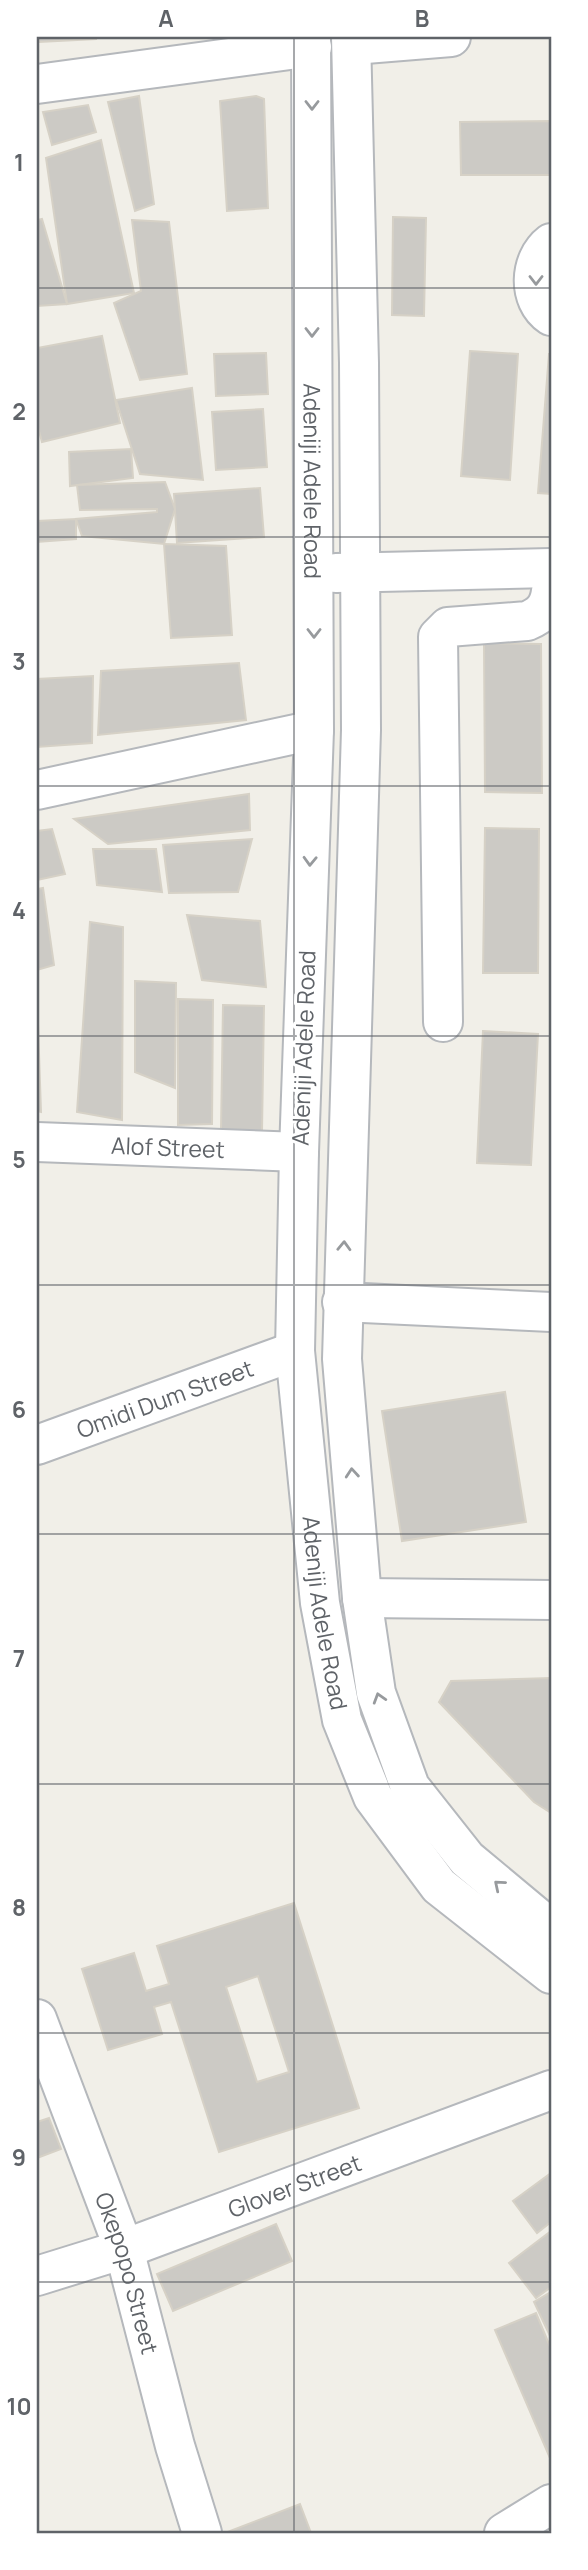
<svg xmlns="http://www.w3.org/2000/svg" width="588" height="2570" viewBox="0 0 588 2570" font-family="Manrope,sans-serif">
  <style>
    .building { fill: #cccac5; stroke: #d6d1c6; stroke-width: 2; fill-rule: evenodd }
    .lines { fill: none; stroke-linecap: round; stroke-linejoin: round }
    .minor-casing { stroke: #b5b8bc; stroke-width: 42 }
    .minor { stroke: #fff; stroke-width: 38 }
    .oneway { stroke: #979a9d }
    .grid { fill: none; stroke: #5f6368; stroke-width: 2; stroke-opacity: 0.55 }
    .labels { text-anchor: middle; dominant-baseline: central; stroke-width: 6; stroke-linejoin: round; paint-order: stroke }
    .street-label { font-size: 23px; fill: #5f6368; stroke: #fff }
    .neatline { fill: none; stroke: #5f6368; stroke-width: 2.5 }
    .grid-label { font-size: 23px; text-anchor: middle; font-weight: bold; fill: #5f6368 }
  </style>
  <rect width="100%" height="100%" fill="#f1efe8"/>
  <g class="building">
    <path d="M38,37H96V39L39,42Z"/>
    <path d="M139,96L154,204L135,211L108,102Z"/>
    <path d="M256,96L264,99L268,208L227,211L220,101Z"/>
    <path d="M88,105L96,132L52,145L43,112Z"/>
    <path d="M551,121V175H461L460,122Z"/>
    <path d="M101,140L134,293L67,304L46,158Z"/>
    <path d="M393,217L426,218L424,316L392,315Z"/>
    <path d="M42,219L67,304L37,306V220Z"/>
    <path d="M132,220L169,222L187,374L140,380L114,303L141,291Z"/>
    <path d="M102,336L120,423L42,442L37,424V348Z"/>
    <path d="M470,351L518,354L510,480L461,476Z"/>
    <path d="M266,353L268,394L216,396L214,354Z"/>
    <path d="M549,354H551V494L538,493Z"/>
    <path d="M192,388L203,480L140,474L116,400Z"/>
    <path d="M263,409L267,467L216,470L212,412Z"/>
    <path d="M131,449L133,478L70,486L69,452Z"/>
    <path d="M165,482L175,509L164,544L82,536L76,519L157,512V509L80,510L77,485Z"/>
    <path d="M260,488L264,537L177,543L174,494Z"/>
    <path d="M76,519V539L37,542V521Z"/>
    <path d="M164,544L226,546L232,635L171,638Z"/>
    <path d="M484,643L541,644L542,793L485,792Z"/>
    <path d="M239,663L246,720L98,735L101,671Z"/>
    <path d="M93,676L92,743L37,747V679Z"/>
    <path d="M249,794L250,830L108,844L74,819Z"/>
    <path d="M485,828L539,829L538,973H483Z"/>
    <path d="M52,829L65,874L37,880V831Z"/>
    <path d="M252,839L238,892L169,893L163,845Z"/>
    <path d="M93,849H156L162,892L97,885Z"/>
    <path d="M43,888L54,965L37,970V889Z"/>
    <path d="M187,915L260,921L266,987L202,980Z"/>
    <path d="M90,922L123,927L122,1120L77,1112Z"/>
    <path d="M135,981L176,983L175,1088L135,1072Z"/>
    <path d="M178,999L213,1000L212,1124L178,1125Z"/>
    <path d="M223,1005L264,1006L262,1131L221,1130Z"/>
    <path d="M37,1023L38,1024L41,1112L37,1111Z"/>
    <path d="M483,1031L538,1034L531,1165L477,1163Z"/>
    <path d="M505,1392L526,1522L402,1541L382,1411Z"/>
    <path d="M551,1678V1813L534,1802L439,1702L451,1681Z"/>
    <path d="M294,1903L359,2108L219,2152L171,2002L154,2007L162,2034L108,2050L82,1969L134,1953L146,1991L169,1984L157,1946ZM258,1976L289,2072L257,2082L226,1987Z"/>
    <path d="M49,2118L61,2149L37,2158V2122Z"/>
    <path d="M551,2173V2222L537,2233L513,2201Z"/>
    <path d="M276,2224L292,2261L173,2311L157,2274Z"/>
    <path d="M551,2231V2287L536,2298L509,2263Z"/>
    <path d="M551,2292V2338L534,2302Z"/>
    <path d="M536,2313L551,2349L550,2458L495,2330Z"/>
    <path d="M300,2504L311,2533H225Z"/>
  </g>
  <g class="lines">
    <defs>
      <g id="minor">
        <path id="s1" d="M311,37L314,730L299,1152L295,1351L320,1603L342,1720L373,1797L439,1886L551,1974"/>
        <path d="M351,37L359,363L361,730L342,1359L362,1598L376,1693L410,1787L467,1859L551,1929"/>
        <path d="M353,45L451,37"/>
        <path d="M37,84L312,47"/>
        <path d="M551,243C529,260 527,300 551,316"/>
        <path d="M336,573L551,568"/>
        <path d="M37,790L314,730"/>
        <path d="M443,1022L438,637L448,627L527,621C542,615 549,607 551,591"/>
        <path id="s2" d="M37,1142L299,1152"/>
        <path d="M342,1302L551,1312"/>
        <path id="s3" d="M37,1445L295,1351"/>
        <path d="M362,1598L551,1600"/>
        <path id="s4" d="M37,2019L124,2249L175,2446L202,2533"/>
        <path id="s5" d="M37,2276L124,2249L551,2090"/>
        <path d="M504,2533L551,2504"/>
      </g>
    </defs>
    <use href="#minor" class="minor-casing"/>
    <use href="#minor" class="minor"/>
  </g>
  <defs><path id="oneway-chevron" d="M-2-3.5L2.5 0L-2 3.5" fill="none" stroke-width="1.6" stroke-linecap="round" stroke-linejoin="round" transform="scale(1.75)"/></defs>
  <g class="oneway">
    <use href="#oneway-chevron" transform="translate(312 105) rotate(90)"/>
    <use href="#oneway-chevron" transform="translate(536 280) rotate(90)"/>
    <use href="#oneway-chevron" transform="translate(312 332) rotate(90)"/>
    <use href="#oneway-chevron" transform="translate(314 633) rotate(90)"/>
    <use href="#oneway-chevron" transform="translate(310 861) rotate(92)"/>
    <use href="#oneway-chevron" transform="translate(344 1246) rotate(-88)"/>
    <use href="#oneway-chevron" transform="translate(352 1473) rotate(-95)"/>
    <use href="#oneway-chevron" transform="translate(379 1698) rotate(-107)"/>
    <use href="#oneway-chevron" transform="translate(499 1885) rotate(-140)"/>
  </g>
  <path class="grid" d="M294,37V2533M37,288H551M37,537H551M37,786H551M37,1036H551M37,1285H551M37,1534H551M37,1784H551M37,2033H551M37,2282H551"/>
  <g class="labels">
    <g class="street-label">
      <text stroke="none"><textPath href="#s1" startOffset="444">Adeniji Adele Road</textPath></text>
      <text transform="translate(303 1048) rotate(-88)">Adeniji Adele Road</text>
      <text stroke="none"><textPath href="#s2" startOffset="131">Alof Street</textPath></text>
      <text stroke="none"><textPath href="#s3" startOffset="136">Omidi Dum Street</textPath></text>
      <text stroke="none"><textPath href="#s1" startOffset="1578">Adeniji Adele Road</textPath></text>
      <text stroke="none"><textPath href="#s5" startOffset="273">Glover Street</textPath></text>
      <text stroke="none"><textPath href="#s4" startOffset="270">Okepopo Street</textPath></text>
    </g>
  </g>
  <rect width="588" height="2570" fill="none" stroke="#ffffff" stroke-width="77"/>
  <rect x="38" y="38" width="512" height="2494" class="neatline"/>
  <g class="grid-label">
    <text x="166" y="27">A</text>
    <text x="422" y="27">B</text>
    <text x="19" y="171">1</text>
    <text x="19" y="420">2</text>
    <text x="19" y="670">3</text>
    <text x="19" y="919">4</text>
    <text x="19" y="1168">5</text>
    <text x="19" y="1418">6</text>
    <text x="19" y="1667">7</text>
    <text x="19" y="1916">8</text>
    <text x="19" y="2166">9</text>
    <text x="19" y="2415">10</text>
  </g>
</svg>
